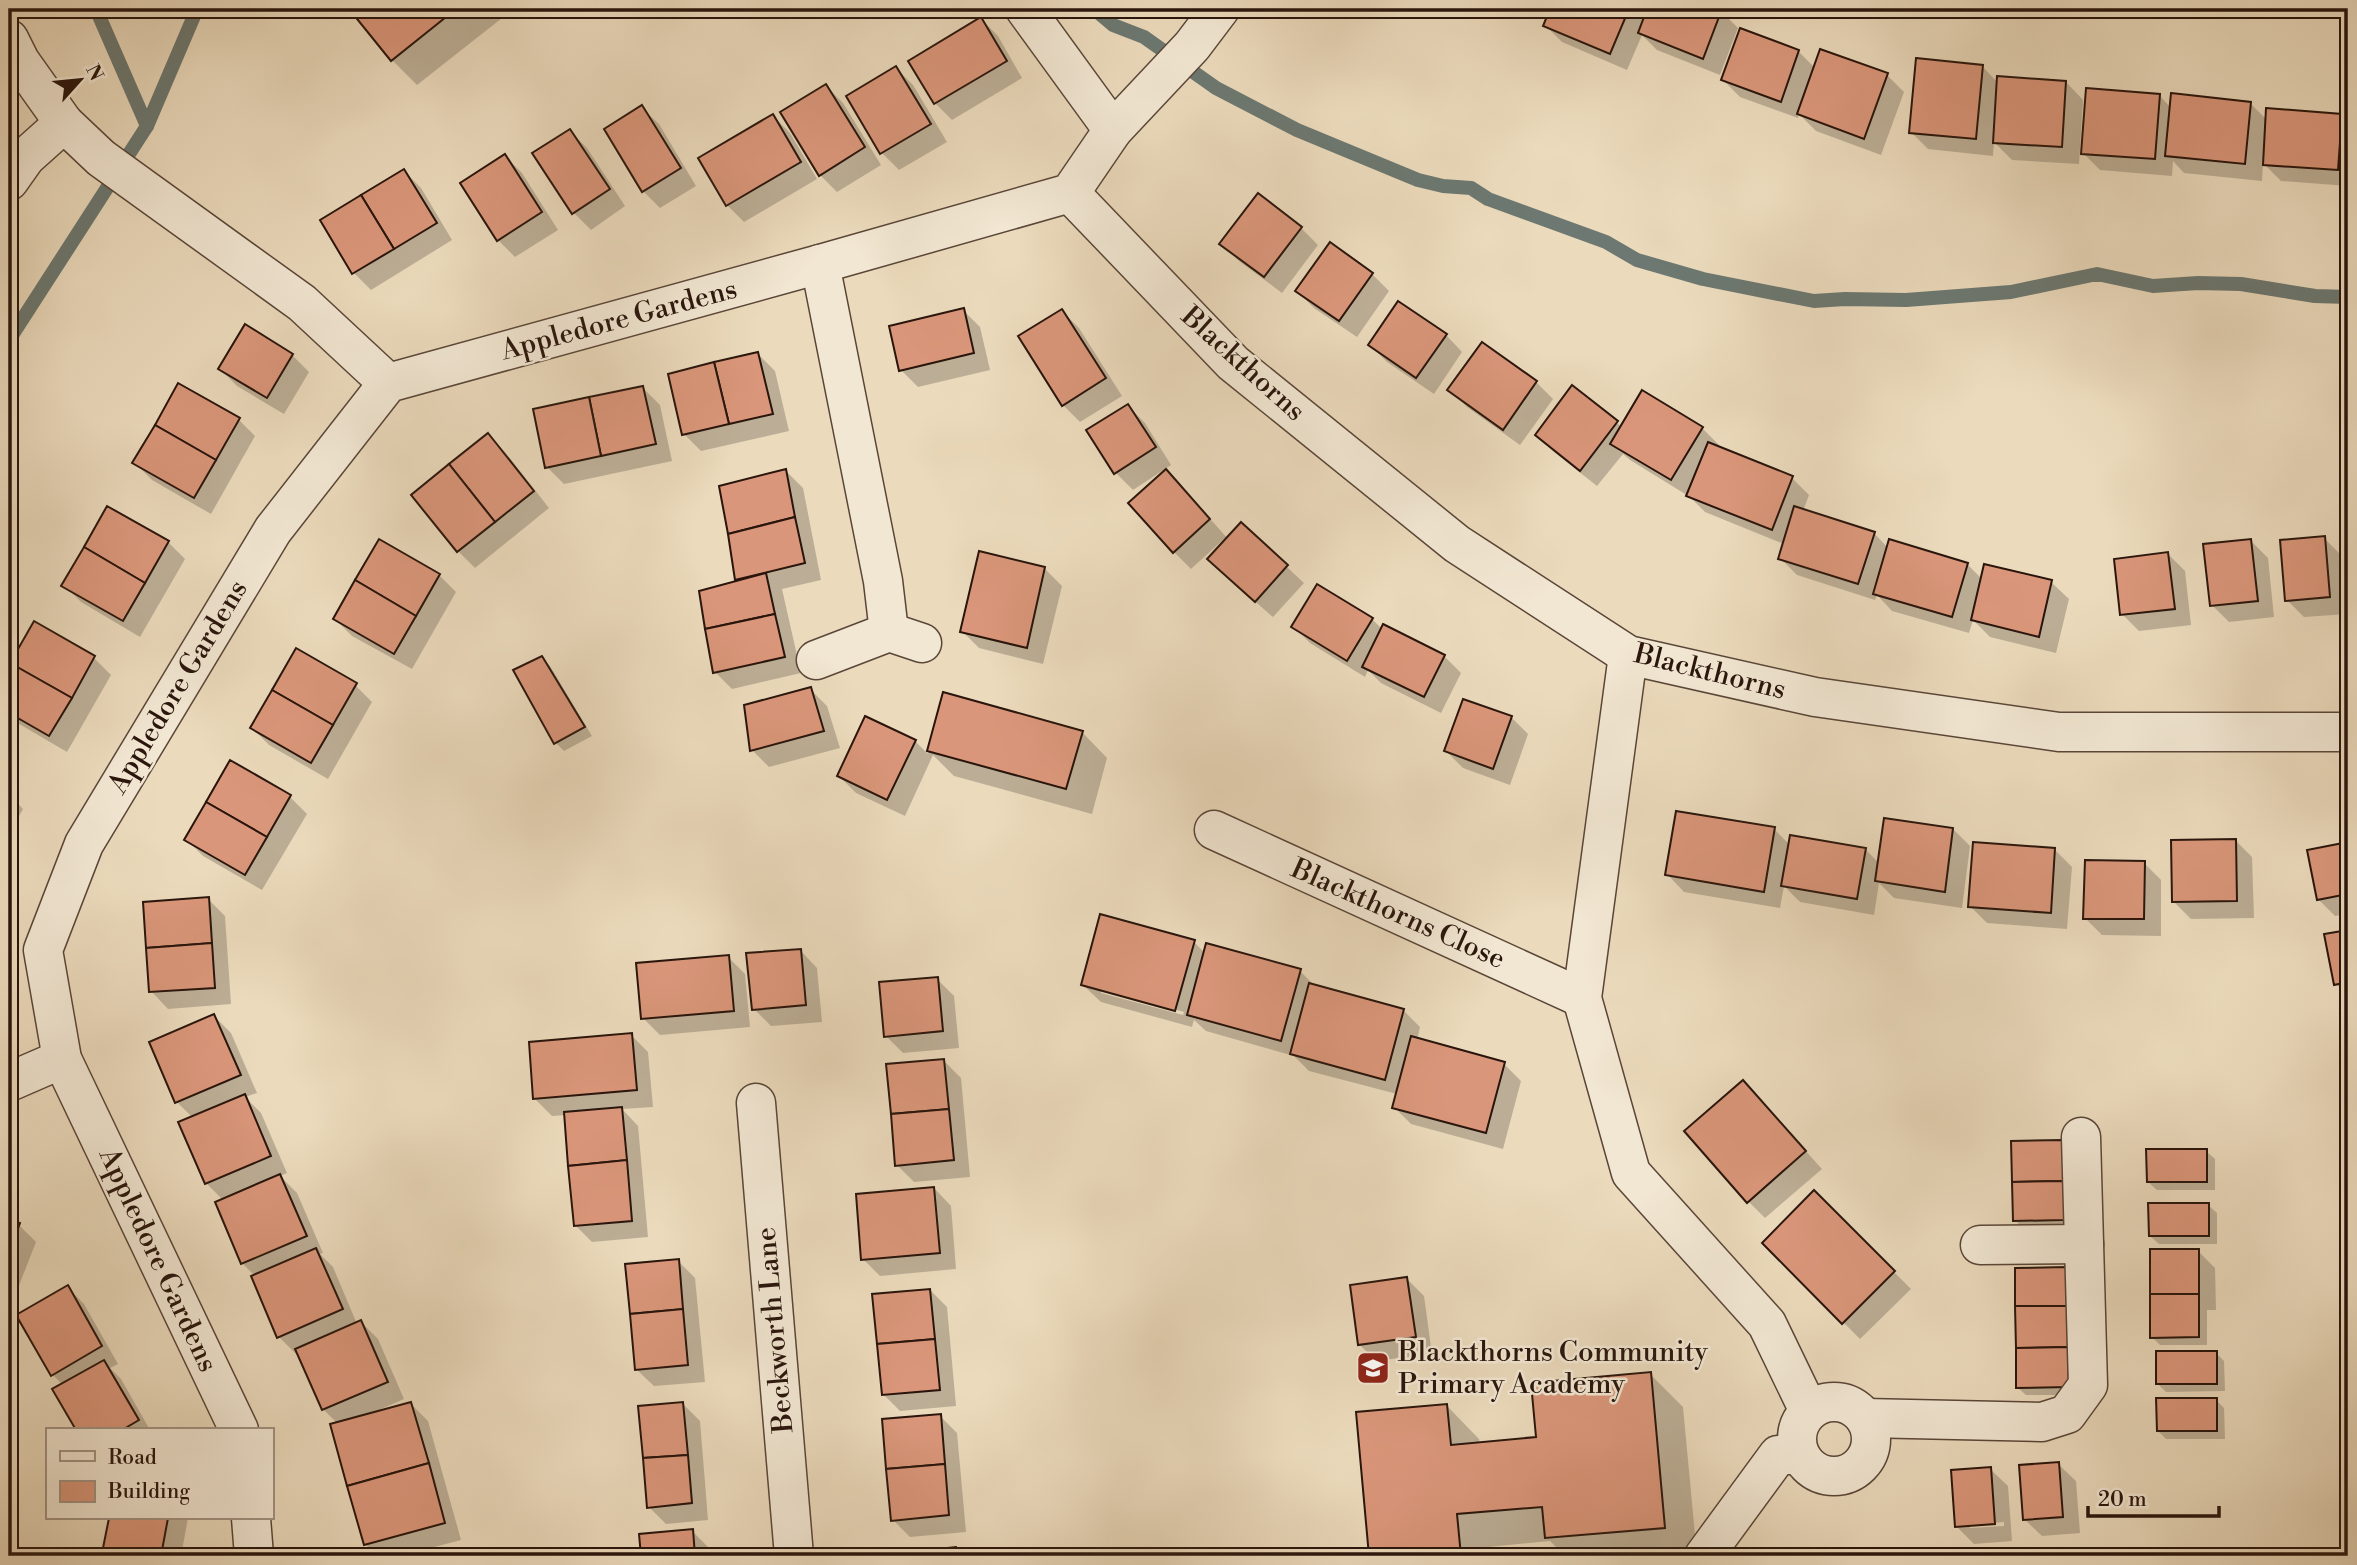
<svg xmlns="http://www.w3.org/2000/svg" width="2357" height="1565" viewBox="0 0 2357 1565" font-family="'Libre Bodoni',serif">
  <style>
    .shadow { fill: #0003; fill-rule: evenodd }
    .lines { fill: none; stroke-linecap: round; stroke-linejoin: round }
    .stream { stroke: #6c7871; stroke-width: 14 }
    .building { fill: #da967a; stroke: #29150c; stroke-width: 2 }
    .minor-casing { stroke: #5a4638; stroke-width: 41 }
    .minor { stroke: #f2e7d3; stroke-width: 38 }
    .labels { text-anchor: middle; dominant-baseline: central; stroke-width: 5; stroke-linejoin: round; paint-order: stroke }
    .street-label { font-size: 28px; fill: #29150c; stroke: #f2e7d3 }
    .poi-label { font-size: 28px; fill: #29150c; stroke: #f2e7d3; text-anchor: start }
  </style>
  <rect width="100%" height="100%" fill="#ebdabc"/>
  <filter id="stains"><feTurbulence type="fractalNoise" baseFrequency=".00286" numOctaves="4"/><feColorMatrix values="0 0 0 0 .2 0 0 0 0 .09 0 0 0 0 .02 0 0 0 .5 -.17"/></filter>
  <radialGradient id="worn" r=".72"><stop offset=".6" stop-color="#630" stop-opacity="0"/><stop offset="1" stop-color="#630" stop-opacity=".3"/></radialGradient>
  <g class="shadow">
    <path d="M351,9H509L511,11L417,85L392,60Z"/>
    <path d="M1552,9H1715L1721,11L1738,28L1720,75L1657,50L1642,35L1627,70L1562,42L1545,25Z"/>
    <path d="M981,19L998,36L1022,78L952,120L935,103Z"/>
    <path d="M1798,51L1815,68L1887,75L1904,92L1881,155L1816,131L1799,114L1798,118L1740,97L1723,80Z"/>
    <path d="M1982,66L1998,83L2066,82L2083,100L2079,164L2012,160L1994,142L1993,156L1928,149L1911,132Z"/>
    <path d="M896,68L913,85L947,142L899,170L882,153L848,97Z"/>
    <path d="M826,86L843,103L881,165L837,192L820,175Z"/>
    <path d="M2159,95L2171,108L2250,103L2267,120L2341,116L2348,123V186L2281,181L2263,163L2262,181L2184,173L2173,161L2172,176L2100,170L2083,153Z"/>
    <path d="M642,108L659,124L696,186L660,208L643,191Z"/>
    <path d="M773,116L790,133L817,179L744,222L727,205Z"/>
    <path d="M570,131L587,148L625,206L591,230L574,213L535,154Z"/>
    <path d="M505,156L522,173L558,230L515,257L498,240Z"/>
    <path d="M404,171L421,188L452,240L371,290L354,273L323,221Z"/>
    <path d="M1301,228L1318,245L1282,293L1239,261L1222,244Z"/>
    <path d="M1372,274L1389,291L1357,337L1314,308L1297,291Z"/>
    <path d="M963,310L980,327L990,370L918,387L901,370Z"/>
    <path d="M1062,311L1079,328L1122,396L1080,422L1063,405Z"/>
    <path d="M245,327L292,355L309,372L284,414L237,386L220,369Z"/>
    <path d="M1446,335L1462,352L1434,394L1387,362L1370,345Z"/>
    <path d="M1482,344L1536,382L1553,399L1520,445L1467,407L1450,390Z"/>
    <path d="M758,354L775,371L789,431L701,451L684,434Z"/>
    <path d="M643,388L660,405L672,461L564,484L547,467Z"/>
    <path d="M1573,388L1622,427L1702,428L1719,445L1717,448L1792,478L1809,495L1803,511L1874,533L1888,548L1967,564L1982,579L2051,582L2069,599L2056,653L1990,637L1973,620L1969,633L1892,611L1877,595L1875,600L1797,575L1780,558L1784,544L1705,512L1690,497L1630,460L1623,454L1597,486L1554,452L1537,435Z"/>
    <path d="M1128,406L1145,423L1171,465L1133,490L1116,473Z"/>
    <path d="M238,419L255,436L211,514L152,480L135,463Z"/>
    <path d="M488,435L505,452L549,508L475,568L458,551Z"/>
    <path d="M786,471L803,488L821,580L782,589L801,673L732,689L715,672L738,582L721,487Z"/>
    <path d="M1183,488L1228,539L1241,524L1304,583L1273,617L1226,576L1228,539L1226,537L1191,569L1174,552Z"/>
    <path d="M2324,538L2341,555L2347,614L2304,617L2287,600Z"/>
    <path d="M2250,540L2268,558L2274,617L2229,622L2212,605Z"/>
    <path d="M168,542L185,559L140,637L81,602L64,585Z"/>
    <path d="M2168,554L2185,571L2191,625L2139,631L2122,614Z"/>
    <path d="M1045,569L1062,586L1043,664L979,648L962,631Z"/>
    <path d="M439,575L456,592L412,669L352,636L335,619Z"/>
    <path d="M1372,619L1382,629L1444,656L1461,673L1441,713L1381,683L1368,670L1365,677L1310,643L1293,626Z"/>
    <path d="M35,624L94,658L111,675L67,752L9,718V669Z"/>
    <path d="M542,658L550,666L592,736L564,751L556,743Z"/>
    <path d="M355,685L372,702L328,779L269,745L252,728Z"/>
    <path d="M810,689L827,706L840,748L769,767L752,750L746,706Z"/>
    <path d="M945,694L1082,732L1107,758L1092,814L954,776L933,755L905,816L856,793L839,776L915,741L928,754Z"/>
    <path d="M1511,717L1528,734L1510,785L1463,768L1446,751Z"/>
    <path d="M9,794L23,809L9,834Z"/>
    <path d="M290,797L307,814L262,890L203,856L186,839Z"/>
    <path d="M1774,829L1790,845L1865,849L1880,864L1953,829L1970,846L1962,908L1894,898L1879,883L1874,915L1800,902L1784,886L1780,908L1684,892L1667,874Z"/>
    <path d="M2235,840L2252,857L2254,918L2191,919L2174,902Z"/>
    <path d="M2348,843V914L2335,916L2318,899L2309,851Z"/>
    <path d="M2055,850L2072,867L2067,929L1987,923L1970,906Z"/>
    <path d="M2144,863L2161,880V936L2102,935L2085,918Z"/>
    <path d="M208,899L225,916L231,1004L168,1009L151,991Z"/>
    <path d="M2348,931V996L2336,984L2326,936Z"/>
    <path d="M1194,942L1205,953L1300,971L1315,986L1403,1010L1420,1027L1417,1040L1504,1064L1521,1081L1503,1149L1411,1124L1394,1107L1397,1094L1309,1071L1294,1056L1206,1031L1194,1020L1192,1027L1101,1002L1083,985ZM1101,989L1184,1012L1183,1015L1101,993Z"/>
    <path d="M800,950L817,968L822,1022L771,1026L754,1009Z"/>
    <path d="M728,957L745,974L750,1027L660,1035L643,1018Z"/>
    <path d="M937,979L954,996L959,1048L903,1053L886,1036Z"/>
    <path d="M214,1016L231,1033L257,1093L245,1097L261,1113L287,1173L280,1176L297,1193L323,1253L320,1254L333,1267L357,1324L361,1322L378,1339L404,1399L374,1412V1414L411,1404L428,1421L461,1540L400,1556H378L365,1544L338,1424L323,1409L299,1352L296,1354L279,1337L255,1276L242,1263L224,1201L206,1183L193,1118L177,1102Z"/>
    <path d="M631,1035L648,1052L653,1107L622,1109L638,1126L648,1237L592,1242L575,1225L566,1115L552,1116L535,1099Z"/>
    <path d="M944,1061L961,1078L970,1177L914,1182L897,1165Z"/>
    <path d="M1743,1082L1822,1169L1765,1218L1748,1201Z"/>
    <path d="M2070,1150L2072,1228L2023,1229L2015,1220Z"/>
    <path d="M2206,1151L2215,1159V1190H2157L2148,1182Z"/>
    <path d="M934,1188L951,1206L956,1269L880,1276L863,1259Z"/>
    <path d="M1814,1192L1911,1289L1860,1339L1764,1243Z"/>
    <path d="M2208,1205L2217,1213V1244H2159L2150,1236Z"/>
    <path d="M9,1221L19,1225L36,1242L9,1311Z"/>
    <path d="M2198,1251L2215,1268L2216,1310H2207V1345H2160L2152,1337Z"/>
    <path d="M678,1261L695,1278L705,1382L654,1386L636,1369Z"/>
    <path d="M2017,1270L2076,1395H2026L2017,1387Z"/>
    <path d="M1407,1279L1424,1296L1432,1354L1376,1361L1359,1344Z"/>
    <path d="M67,1287L84,1304L118,1364L110,1368L121,1379L150,1430H78L55,1390L63,1385L53,1375Z"/>
    <path d="M930,1290L947,1307L956,1406L900,1411L883,1394Z"/>
    <path d="M2216,1353L2224,1361L2225,1391L2166,1392L2158,1384Z"/>
    <path d="M1650,1374L1683,1407L1697,1556H1565L1550,1541L1489,1547L1490,1556H1371L1358,1413L1447,1406L1479,1439L1480,1444L1538,1439Z"/>
    <path d="M2216,1400L2224,1408L2225,1439H2166L2158,1431Z"/>
    <path d="M683,1404L700,1421L708,1520L666,1524L649,1507Z"/>
    <path d="M940,1416L957,1433L966,1532L910,1537L893,1520Z"/>
    <path d="M2058,1464L2076,1481L2080,1533L2042,1536L2024,1519Z"/>
    <path d="M1990,1469L2008,1486L2012,1541L1974,1544L1957,1527ZM2004,1522V1526L1970,1528V1525Z"/>
    <path d="M111,1518H188L181,1556H114L105,1547Z"/>
    <path d="M692,1531L709,1548L710,1556H643L641,1536Z"/>
    <path d="M955,1549L962,1556H900V1554Z"/>
  </g>
  <g class="lines">
    <g class="stream">
      <path d="M1094,9L1113,25L1144,37L1216,88L1297,130L1418,180L1443,186L1471,188L1488,199L1606,242L1637,260L1703,279L1814,301L1845,299L1906,300L2011,292L2097,274L2153,286L2198,283L2241,284L2315,296L2348,297"/>
      <path d="M147,126L197,9"/>
      <path d="M9,340L147,126L96,9"/>
    </g>
  </g>
  <g class="building">
    <path d="M349,9H456L391,61Z"/>
    <path d="M1550,9H1629L1610,54L1543,26Z"/>
    <path d="M1647,9H1722L1703,59L1638,33Z"/>
    <path d="M981,17L1007,61L934,104L908,61Z"/>
    <path d="M1740,28L1799,50L1781,102L1721,80Z"/>
    <path d="M1820,49L1888,73L1864,139L1797,114Z"/>
    <path d="M1916,58L1983,65L1976,139L1909,133Z"/>
    <path d="M896,66L931,124L880,154L846,96Z"/>
    <path d="M1997,76L2066,81L2062,147L1993,143Z"/>
    <path d="M826,84L865,147L819,176L780,112Z"/>
    <path d="M2086,88L2160,94L2155,159L2081,154Z"/>
    <path d="M2171,93L2251,102L2245,164L2165,156Z"/>
    <path d="M642,105L681,168L642,192L604,129Z"/>
    <path d="M2266,108L2342,114L2338,170L2263,165Z"/>
    <path d="M773,114L801,162L726,206L698,158Z"/>
    <path d="M570,129L610,189L572,214L532,153Z"/>
    <path d="M505,154L542,212L497,241L460,183Z"/>
    <path d="M404,169L437,223L394,249L361,195Z"/>
    <path d="M1258,193L1302,227L1264,277L1219,244Z"/>
    <path d="M361,195L394,249L352,274L320,220Z"/>
    <path d="M1330,242L1373,273L1339,321L1295,291Z"/>
    <path d="M1398,301L1447,334L1416,378L1368,345Z"/>
    <path d="M964,308L974,353L899,371L889,326Z"/>
    <path d="M1062,309L1106,378L1062,406L1018,336Z"/>
    <path d="M245,324L293,354L267,398L218,369Z"/>
    <path d="M1482,342L1537,381L1503,430L1447,390Z"/>
    <path d="M758,352L773,414L729,424L714,362Z"/>
    <path d="M714,362L729,424L682,435L668,374Z"/>
    <path d="M178,383L240,418L216,460L155,425Z"/>
    <path d="M1572,385L1618,421L1580,471L1535,435Z"/>
    <path d="M643,386L656,444L601,456L589,397Z"/>
    <path d="M1642,390L1703,427L1671,480L1610,444Z"/>
    <path d="M589,397L601,456L545,468L533,409Z"/>
    <path d="M1128,404L1156,447L1114,474L1086,430Z"/>
    <path d="M155,425L216,460L194,498L132,463Z"/>
    <path d="M488,433L534,491L495,522L449,464Z"/>
    <path d="M1708,442L1793,476L1772,530L1686,496Z"/>
    <path d="M449,464L495,522L457,552L411,495Z"/>
    <path d="M786,469L795,517L728,534L719,486Z"/>
    <path d="M1166,469L1210,519L1173,553L1128,503Z"/>
    <path d="M107,506L169,541L145,583L84,547Z"/>
    <path d="M1794,506L1875,532L1858,584L1778,559Z"/>
    <path d="M795,517L805,563L735,580L728,534Z"/>
    <path d="M1241,522L1288,565L1255,602L1207,559Z"/>
    <path d="M2325,536L2330,597L2285,601L2280,540Z"/>
    <path d="M379,539L440,574L416,616L355,580Z"/>
    <path d="M1889,539L1968,563L1952,617L1873,594Z"/>
    <path d="M2251,539L2258,601L2210,606L2203,544Z"/>
    <path d="M84,547L145,583L123,621L61,586Z"/>
    <path d="M979,551L1045,567L1027,648L960,632Z"/>
    <path d="M2168,552L2175,609L2120,615L2114,559Z"/>
    <path d="M1984,564L2052,580L2039,637L1971,620Z"/>
    <path d="M766,573L775,614L705,629L699,591Z"/>
    <path d="M355,580L416,616L394,654L333,619Z"/>
    <path d="M1317,584L1373,618L1347,661L1291,627Z"/>
    <path d="M775,614L785,657L713,673L705,629Z"/>
    <path d="M34,621L95,656L72,698L10,663Z"/>
    <path d="M1383,624L1445,655L1424,697L1362,667Z"/>
    <path d="M296,648L357,683L333,725L272,690Z"/>
    <path d="M542,656L585,727L554,744L513,670Z"/>
    <path d="M10,663L72,698L49,736L9,713Z"/>
    <path d="M811,687L824,731L750,751L744,705Z"/>
    <path d="M272,690L333,725L311,763L250,728Z"/>
    <path d="M943,692L1083,731L1066,789L927,751Z"/>
    <path d="M1463,699L1512,716L1493,769L1444,751Z"/>
    <path d="M865,716L916,740L887,800L837,776Z"/>
    <path d="M230,760L291,795L267,837L206,802Z"/>
    <path d="M206,802L267,837L245,875L184,840Z"/>
    <path d="M1676,811L1775,827L1764,892L1665,875Z"/>
    <path d="M1884,818L1953,828L1945,892L1875,881Z"/>
    <path d="M1790,835L1866,848L1857,899L1781,886Z"/>
    <path d="M2236,839L2237,901L2172,902L2171,840Z"/>
    <path d="M1973,842L2055,848L2051,913L1968,907Z"/>
    <path d="M2348,842V894L2317,900L2307,850Z"/>
    <path d="M2085,860L2145,861L2144,919H2083Z"/>
    <path d="M209,897L212,943L146,948L143,902Z"/>
    <path d="M1100,914L1195,940L1175,1011L1081,985Z"/>
    <path d="M2348,930V982L2334,985L2324,934Z"/>
    <path d="M212,943L215,988L149,992L146,948Z"/>
    <path d="M1206,943L1301,969L1281,1041L1187,1015Z"/>
    <path d="M801,949L806,1005L752,1010L746,953Z"/>
    <path d="M729,955L734,1011L641,1019L636,963Z"/>
    <path d="M938,977L943,1031L884,1037L879,982Z"/>
    <path d="M1309,983L1404,1009L1385,1080L1290,1054Z"/>
    <path d="M2348,1013V1054L2340,1014Z"/>
    <path d="M214,1014L241,1075L175,1103L149,1042Z"/>
    <path d="M632,1033L637,1090L533,1099L529,1042Z"/>
    <path d="M1411,1036L1505,1062L1486,1133L1392,1108Z"/>
    <path d="M944,1059L949,1109L891,1114L886,1064Z"/>
    <path d="M1743,1080L1806,1151L1747,1203L1684,1131Z"/>
    <path d="M245,1094L271,1156L205,1184L178,1122Z"/>
    <path d="M622,1107L627,1160L568,1166L564,1112Z"/>
    <path d="M949,1109L954,1160L895,1166L891,1114Z"/>
    <path d="M2062,1140L2064,1181L2012,1182L2011,1141Z"/>
    <path d="M2146,1149H2207V1182H2147Z"/>
    <path d="M627,1160L632,1221L574,1226L568,1166Z"/>
    <path d="M280,1174L307,1236L241,1264L215,1202Z"/>
    <path d="M2064,1181V1220L2013,1221L2012,1182Z"/>
    <path d="M934,1187L940,1253L861,1260L856,1194Z"/>
    <path d="M1814,1190L1895,1271L1842,1324L1762,1243Z"/>
    <path d="M2148,1203H2209V1236H2149Z"/>
    <path d="M9,1219L20,1223L9,1252Z"/>
    <path d="M316,1248L343,1309L277,1338L251,1276Z"/>
    <rect x="2150" y="1249" width="49" height="45"/>
    <path d="M679,1259L683,1309L630,1314L625,1264Z"/>
    <path d="M2067,1267L2068,1306H2015V1268Z"/>
    <path d="M1407,1277L1416,1337L1358,1345L1350,1285Z"/>
    <path d="M68,1285L102,1346L51,1376L16,1315Z"/>
    <path d="M930,1289L935,1339L877,1344L872,1294Z"/>
    <path d="M2150,1294H2199V1337L2150,1338Z"/>
    <path d="M2015,1306H2068V1347L2016,1348Z"/>
    <path d="M683,1309L688,1365L635,1370L630,1314Z"/>
    <path d="M361,1320L388,1382L322,1410L295,1349Z"/>
    <path d="M935,1339L940,1390L882,1395L877,1344Z"/>
    <path d="M2068,1347L2069,1387L2016,1388V1348Z"/>
    <rect x="2156" y="1351" width="61" height="33"/>
    <path d="M104,1360L139,1420L122,1430H76L52,1389Z"/>
    <path d="M1651,1372L1665,1528L1545,1538L1542,1507L1457,1514L1461,1556H1369L1356,1412L1447,1404L1451,1445L1536,1437L1531,1383Z"/>
    <path d="M2156,1398H2217V1431H2157Z"/>
    <path d="M411,1402L429,1463L347,1486L330,1424Z"/>
    <path d="M683,1402L688,1455L643,1458L638,1406Z"/>
    <path d="M941,1414L945,1464L886,1469L882,1419Z"/>
    <path d="M688,1455L692,1503L647,1508L643,1458Z"/>
    <path d="M2059,1462L2063,1517L2023,1520L2019,1465Z"/>
    <path d="M429,1463L445,1523L364,1545L347,1486Z"/>
    <path d="M945,1464L949,1515L891,1521L886,1469Z"/>
    <path d="M1991,1467L1995,1524L1955,1527L1951,1470Z"/>
    <path d="M109,1518H168L161,1556L103,1548Z"/>
    <path d="M693,1529L695,1556H641L639,1534Z"/>
    <path d="M956,1547L957,1556H898V1553Z"/>
  </g>
  <g class="lines">
    <defs>
      <g id="minor">
        <path d="M1025,9L1113,130"/>
        <path d="M9,39L20,61L64,123L101,158L302,303L388,383"/>
        <path d="M9,181L26,157L64,123"/>
        <path d="M1070,193L1233,363L1457,544L1628,655L1815,697L2059,732H2348"/>
        <path d="M820,264L883,581L889,632L922,643"/>
        <path d="M1628,655L1582,998L1631,1173L1767,1324L1809,1411"/>
        <path d="M816,660L889,632"/>
        <path d="M1214,830L1582,998"/>
        <path d="M9,1082L62,1059"/>
        <path d="M756,1103L794,1556"/>
        <path d="M1980,1245L2084,1244"/>
        <circle cx="1834" cy="1439" r="37"/>
        <path d="M1865,1418L2042,1422L2067,1414L2088,1385L2081,1137"/>
        <path d="M239,1430L62,1059L43,950L84,844L273,530L388,383L820,264L1070,193L1113,130L1192,46L1220,9"/>
        <path d="M251,1518L254,1556"/>
        <path d="M1704,1556L1778,1455H1800"/>
      </g>
    </defs>
    <use href="#minor" class="minor-casing"/>
    <use href="#minor" class="minor"/>
  </g>
  <defs>
    <symbol id="school-square" viewBox="-11 -11 22 22"><rect x="-9" y="-9" width="18" height="18" rx="4" fill="#8f2418" stroke="#f2e7d3"/><path d="M0-5L7-2L0 1L-7-2ZM-4 1L0 2.5L4 1V4Q0 6-4 4Z" fill="#fff"/></symbol>
  </defs>
  <g fill-rule="evenodd">
    <use href="#school-square" x="1354" y="1349" width="38" height="38"/>
  </g>
  <g class="labels">
    <g class="street-label">
      <text transform="translate(619 320) rotate(-15)">Appledore Gardens</text>
      <text transform="translate(1243 364) rotate(42)">Blackthorns</text>
      <text transform="translate(1710 672) rotate(14)">Blackthorns</text>
      <text transform="translate(178 687) rotate(-59)">Appledore Gardens</text>
      <text transform="translate(1398 914) rotate(24)">Blackthorns Close</text>
      <text transform="translate(158 1260) rotate(65)">Appledore Gardens</text>
      <text transform="translate(775 1330) rotate(-95)">Beckworth Lane</text>
    </g>
    <g class="poi-label">
      <text x="1398" y="1352">Blackthorns Community<tspan x="1398" dy="32">Primary Academy</tspan></text>
    </g>
  </g>
  <rect width="2357" height="1565" fill="none" stroke="#ebdabc" stroke-width="35"/>
  <rect x="10" y="10" width="2336" height="1544" fill="none" stroke="#29150c" stroke-width="3.5"/>
  <rect x="18" y="18" width="2322" height="1530" fill="none" stroke="#29150c" stroke-width="2"/>
  <rect x="46" y="1428" width="228" height="91" fill="#f2e7d3" stroke="#a29383" stroke-width="2"/>
  <rect x="60" y="1451" width="35" height="10" fill="#f2e7d3" stroke="#a29383" stroke-width="2"/>
  <text x="108" y="1464" font-size="21" fill="#29150c">Road</text>
  <rect x="60" y="1481" width="35" height="21" fill="#da967a" stroke="#a29383" stroke-width="2"/>
  <text x="108" y="1498" font-size="21" fill="#29150c">Building</text>
  <g transform="translate(80 80) rotate(63)" stroke="#f2e7d3" stroke-width="5" paint-order="stroke">
  <path d="M0-5L12 26L0 18L-12 26Z" fill="#29150c"/>
  <text y="-10" font-size="19" font-weight="bold" text-anchor="middle" fill="#29150c">N</text>
  </g>
  <path d="M2088 1506v10h131v-10" fill="none" stroke="#29150c" stroke-width="3.5"/>
  <text x="2098" y="1506" font-size="21" fill="#29150c" stroke="#f2e7d3" stroke-width="5" paint-order="stroke">20 m</text>
  <rect width="100%" height="100%" filter="url(#stains)"/>
  <rect width="100%" height="100%" fill="url(#worn)"/>
</svg>
